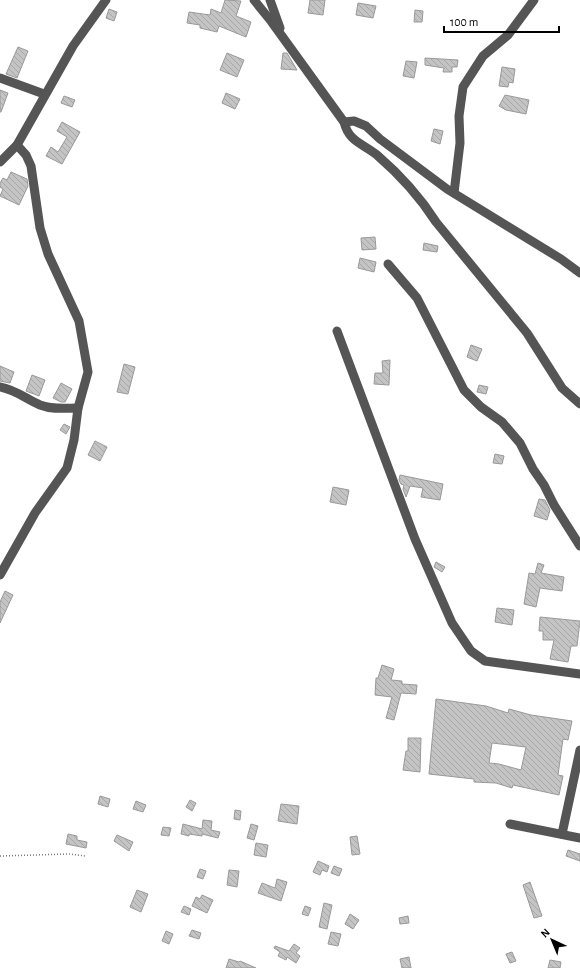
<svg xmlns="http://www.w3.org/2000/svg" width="580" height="968" viewBox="0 0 580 968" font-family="'Alegreya Sans',sans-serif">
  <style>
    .building { fill: url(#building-back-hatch); stroke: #999; fill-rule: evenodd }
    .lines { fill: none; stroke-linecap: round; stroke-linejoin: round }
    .path { stroke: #777; stroke-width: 1.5; stroke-dasharray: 1 2; stroke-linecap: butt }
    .minor { stroke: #555; stroke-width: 9 }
  </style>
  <defs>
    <pattern id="building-back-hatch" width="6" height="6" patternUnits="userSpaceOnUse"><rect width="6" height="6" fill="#c4c4c4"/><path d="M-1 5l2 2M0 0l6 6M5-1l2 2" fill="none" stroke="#a7a7a7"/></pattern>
  </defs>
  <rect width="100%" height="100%" fill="#fff"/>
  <g class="building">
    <path d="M225,0L241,1L236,16L251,22L246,37L219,26L217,32L200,28V25L187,23L189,12L210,15L211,9L221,13Z"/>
    <path d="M310,0H325L323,15L308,13Z"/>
    <path d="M358,3L376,6L373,18L356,15Z"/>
    <path d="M109,9L117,12L114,21L106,18Z"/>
    <path d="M415,10L423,11L422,22H414Z"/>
    <path d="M18,47L28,51L17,78L6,74Z"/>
    <path d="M227,53L244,60L237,77L220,70Z"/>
    <path d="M283,53H287L297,70L281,69Z"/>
    <path d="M425,58L458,60L457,67H452V72H443L444,68L425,65Z"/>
    <path d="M406,61L417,62L414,78L403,76Z"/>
    <path d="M502,67L515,69L513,83L509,82L508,87L499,86Z"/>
    <path d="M0,90L8,93L1,112H0Z"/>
    <path d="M226,93L240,99L235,109L222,103Z"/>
    <path d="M505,95L529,100L526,114L506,110L499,106Z"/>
    <path d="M64,96L75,100L72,107L61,103Z"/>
    <path d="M62,122L80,132L62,164L46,156L51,147L58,152L67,137L57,131Z"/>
    <path d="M434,129L443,131L440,144L431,141Z"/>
    <path d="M11,172L27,179L28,186L19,205L0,196L3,189L0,187V183L3,178L7,180Z"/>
    <path d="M375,237L376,249L362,250L361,238Z"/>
    <path d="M424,243L438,246L437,252L423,250Z"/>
    <path d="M360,258L376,262L374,272L358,268Z"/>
    <path d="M471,345L482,349L477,361L467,357Z"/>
    <path d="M390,360L389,385L374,384L375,373H383L382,361Z"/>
    <path d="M124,364L135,367L128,394L117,392Z"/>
    <path d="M0,366L14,372L10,383L0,381Z"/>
    <path d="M32,375L45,380L39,396L26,391Z"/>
    <path d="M61,383L72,389L65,402H61L53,398Z"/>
    <path d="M479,385L488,387L486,394L477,392Z"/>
    <path d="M64,424L70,427L66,434L60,430Z"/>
    <path d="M95,441L107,447L100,461L88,455Z"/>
    <path d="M495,454L504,456L502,464L493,463Z"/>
    <path d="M400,475L443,484L440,500L421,497L423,488L410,486L406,497L403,489L404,485L401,484L399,480Z"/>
    <path d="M333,487L349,490L346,505L330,502Z"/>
    <path d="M539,499L545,500L550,510L547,520L534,516Z"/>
    <path d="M436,562L445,567L442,572L434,567Z"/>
    <path d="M538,563L544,565L541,573L564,577L562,591L540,588L536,607L524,604L529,573L535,574Z"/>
    <path d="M5,591L13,595L0,623V602Z"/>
    <path d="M497,608L514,610L512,625L495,622Z"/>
    <path d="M540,617L580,621L577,646H571L568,662L550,659L554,640H543V631H539Z"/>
    <path d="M382,665L394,669L391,680L402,681V684L417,685L416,694L401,693L394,720L386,718L392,697L375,695L376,678H378Z"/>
    <path d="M436,699L486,706L508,713L509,709L531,715L572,721L568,740L563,739L558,775L563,776L559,795L513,785L512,788L496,783L474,782V779L429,774ZM492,743L526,747L521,770L499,764L489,763Z"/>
    <path d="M408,738H421L420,772L403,770L406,751H408Z"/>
    <path d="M100,796L110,799L108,807L98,804Z"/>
    <path d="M190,800L196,803L192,811L186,807Z"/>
    <path d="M136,801L146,805L143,812L133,809Z"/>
    <path d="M281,804L299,806L297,824L278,821Z"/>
    <path d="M235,810L241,811L240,820L234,819Z"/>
    <path d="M203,820L212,821L211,830L220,832L218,838L202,834V836L189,834V836L181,834L183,824L202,829Z"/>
    <path d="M251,824L258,826L254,840L247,838Z"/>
    <path d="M163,827L171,828L169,836L161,835Z"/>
    <path d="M68,834L77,836V840L87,842L86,848L66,844Z"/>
    <path d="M117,835L133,842L129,851L114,841Z"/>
    <path d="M357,836L360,854L352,855L350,837Z"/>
    <path d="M256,843L268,845L266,857L254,855Z"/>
    <path d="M568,850L580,854V861L566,856Z"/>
    <path d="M318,861L329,866L327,872L322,870L320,875L313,872Z"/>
    <path d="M334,866L342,869L339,876L331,873Z"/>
    <path d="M200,869L206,871L203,879L197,877Z"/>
    <path d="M229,870L239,871L237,887L227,885Z"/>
    <path d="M277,879L287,882L281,901L258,893L262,883L275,888Z"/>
    <path d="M530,882L542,916L534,918L523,885Z"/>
    <path d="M137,890L148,894L141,912L130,907Z"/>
    <path d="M202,895L213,900L207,913L192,906L196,897L200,899Z"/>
    <path d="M324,903L332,905L327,929L319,927Z"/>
    <path d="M184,906L191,909L189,915L181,912Z"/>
    <path d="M305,906L311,908L308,916L302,914Z"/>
    <path d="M350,914L359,920L353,929L345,924Z"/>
    <path d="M408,916L409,923L400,924L399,918Z"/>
    <path d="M192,930L201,933L199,939L189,936Z"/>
    <path d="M166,931L173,934L169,944L162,941Z"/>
    <path d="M331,932L341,934L338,946L328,944Z"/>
    <path d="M294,944L300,948L296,953L300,956L296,963L287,957L286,960L278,956L280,952L274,948L275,946L289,951Z"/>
    <path d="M512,952L516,961L510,963L506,954Z"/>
    <path d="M409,957L411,968H402L400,959Z"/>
    <path d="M229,959L239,962L240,961L256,968H226Z"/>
    <path d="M550,960L561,962L560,968H548Z"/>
  </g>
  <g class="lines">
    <path class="path" d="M0,856L69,854L85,856"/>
    <g class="minor">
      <path d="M254,0L271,21L344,122C349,142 362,143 377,155C399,174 420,197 436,222L527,333L562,388L580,404"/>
      <path d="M270,0L280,28"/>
      <path d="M0,78L44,94"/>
      <path d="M344,122L354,121L366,126L380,139L447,189L561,259L580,273"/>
      <path d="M0,162L17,145L73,46L106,0"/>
      <path d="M454,193L460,143L459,116L463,87L483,56L508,35L534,0"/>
      <path d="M388,264L417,298L464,390L481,407L502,422L520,443L533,469L544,485L554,505L580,546"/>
      <path d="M337,331L415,539L452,623L471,651L485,661L580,674"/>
      <path d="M0,387C16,390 26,399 40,405C53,410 66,408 78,408"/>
      <path d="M0,575L35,513L67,468L74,440L78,408L88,372L79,321L48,254L40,228L31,166L26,155L17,145"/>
      <path d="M510,824L580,838"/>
      <path d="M562,834L580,750"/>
    </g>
  </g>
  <g transform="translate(552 940) rotate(316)" stroke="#ffffff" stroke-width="3" paint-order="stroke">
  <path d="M0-3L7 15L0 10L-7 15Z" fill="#000000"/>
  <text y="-6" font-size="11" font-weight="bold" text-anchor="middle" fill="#000000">N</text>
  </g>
  <path d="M444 26v6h115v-6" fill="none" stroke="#000000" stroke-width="2"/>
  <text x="450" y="26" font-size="12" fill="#000000" stroke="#ffffff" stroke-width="3" paint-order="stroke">100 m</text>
</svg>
